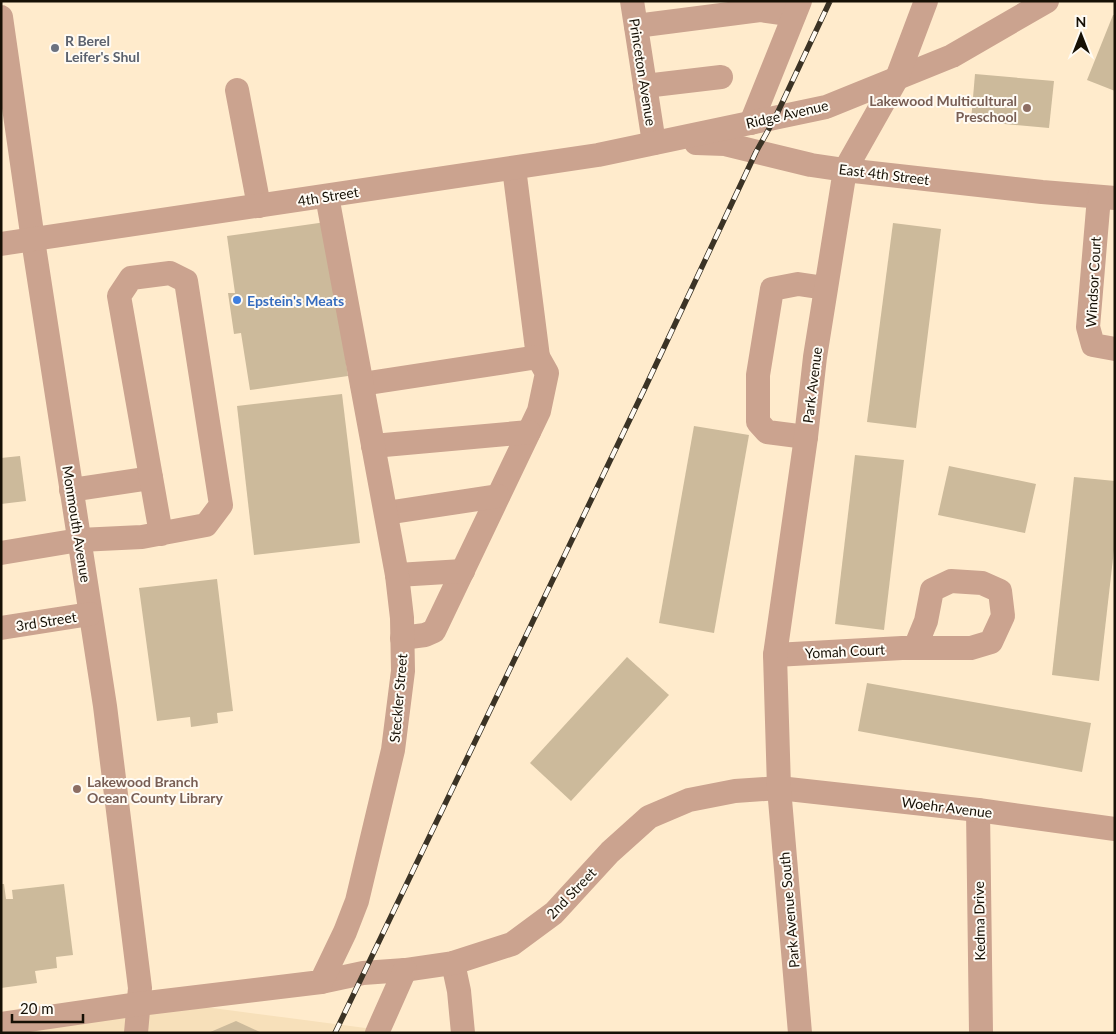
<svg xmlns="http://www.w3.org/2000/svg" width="1116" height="1034" viewBox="0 0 1116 1034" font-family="Lato,sans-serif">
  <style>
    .built { fill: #f7e0ba }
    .building { fill: #ccba9b }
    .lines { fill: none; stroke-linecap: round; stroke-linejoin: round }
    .minor { stroke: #cba38f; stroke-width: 24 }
    .rail-casing { stroke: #3b3325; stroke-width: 5.5 }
    .rail { stroke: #fffbf4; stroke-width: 4; stroke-dasharray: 11; stroke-linecap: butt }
    .worship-dot { fill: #6b7280; stroke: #fffbf4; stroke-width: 2 }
    .education-dot { fill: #8d6e63; stroke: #fffbf4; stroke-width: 2 }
    .shop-dot { fill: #3f7fe0; stroke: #fffbf4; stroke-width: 2 }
    .labels { text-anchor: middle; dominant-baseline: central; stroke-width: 4; stroke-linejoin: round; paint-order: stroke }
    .worship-label { font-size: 14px; font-weight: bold; fill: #5b616d; stroke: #fffbf4; text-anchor: start }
    .street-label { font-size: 14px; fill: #161005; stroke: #fffbf4 }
    .education-label { font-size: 14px; font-weight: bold; fill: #785e54; stroke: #fffbf4; text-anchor: end }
    .shop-label { font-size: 14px; font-weight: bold; fill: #366cbe; stroke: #fffbf4; text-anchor: start }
  </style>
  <rect width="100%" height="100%" fill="#ffebcc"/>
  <path class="built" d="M152,1000L373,1029V1033H1Z"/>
  <g class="building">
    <path d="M1113,15H1115V91L1087,80Z"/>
    <path d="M975,74L1054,81L1049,128L971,121Z"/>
    <path d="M326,222L348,376L250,390L241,333L234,334L228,293H235L227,236Z"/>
    <path d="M893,223L941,229L916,428L867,422Z"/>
    <path d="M342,394L360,543L254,555L237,406Z"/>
    <path d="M694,426L749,435L714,633L659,623Z"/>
    <path d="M855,455L904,460L884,630L835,624Z"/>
    <path d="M20,456L26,501L1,504V458Z"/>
    <path d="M949,466L1036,484L1025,533L938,515Z"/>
    <path d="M1074,477L1115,481V541L1099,681L1052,675Z"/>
    <path d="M217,579L233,711L217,713L218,723L191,727L190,717L157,721L139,588Z"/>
    <path d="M627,657L669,695L571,801L530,763Z"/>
    <path d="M867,683L1091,723L1082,772L858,731Z"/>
    <path d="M1,884H4L6,899H13L12,890L64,884L73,955L56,957L57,968L35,971L37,983L1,988Z"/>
    <path d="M236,1021L262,1033H208Z"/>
  </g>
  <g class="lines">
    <g class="minor">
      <path d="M632,1L654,143"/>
      <path d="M1,17L33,240L105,706L140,988L136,1033"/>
      <path d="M636,26L760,10L794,15"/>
      <path d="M645,86L721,77"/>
      <path d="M237,90L259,206"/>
      <path d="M751,123L800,1"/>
      <path d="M696,143L725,144L811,165L845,170L1042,192L1115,198"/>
      <path d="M514,168L538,357"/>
      <path d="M1099,197L1088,327L1093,345L1115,349"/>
      <path d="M1,244L598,155L826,107L952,56L1047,1"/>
      <path d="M362,384L538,357L547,373L539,411L434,631L425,635L402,638"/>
      <path d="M806,437L767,432L758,422V375L772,289L798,284L825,288"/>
      <path d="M373,446L529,432"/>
      <path d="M71,490L151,478"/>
      <path d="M386,513L498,496"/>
      <path d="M1,553L79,540L142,537L206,525L221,505L186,281L170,273L131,278L119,296L161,534"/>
      <path d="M397,575L463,571"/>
      <path d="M1,628L90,614"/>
      <path d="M775,655L902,648H971L991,642L1003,616L1000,591L982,583L951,581L932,590L926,621L915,648"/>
      <path d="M978,810L981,1033"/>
      <path d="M453,963L459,991L463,1033"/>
      <path d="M321,982L363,973L405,970L453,963L512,944L554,913L610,852L649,817L689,800L735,791L779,788L978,810L1115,829"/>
      <path d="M1,1024L139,1004L321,982L345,932L357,901L393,750L403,671L402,618L397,575L327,196"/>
      <path d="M377,1033L405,970"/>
      <path d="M800,1033L779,788L775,655L806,437L815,357L845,170L897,78L926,1"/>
    </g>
    <defs>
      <path id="rail" d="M335,1033L644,390L756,152L775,118L830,1"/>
    </defs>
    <use href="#rail" class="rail-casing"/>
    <use href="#rail" class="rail"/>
  </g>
  <circle class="worship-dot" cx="55" cy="48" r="5"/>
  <g class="education-dot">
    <circle cx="1027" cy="108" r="5"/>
    <circle cx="77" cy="789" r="5"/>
  </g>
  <circle class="shop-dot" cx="237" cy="300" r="5"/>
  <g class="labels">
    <g class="worship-label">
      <text x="65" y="40">R Berel<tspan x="65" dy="16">Leifer's Shul</tspan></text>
    </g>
    <g class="street-label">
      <text transform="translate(643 72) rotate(81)">Princeton Avenue</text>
      <text transform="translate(787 114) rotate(-13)">Ridge Avenue</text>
      <text transform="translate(884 174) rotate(7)">East 4th Street</text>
      <text transform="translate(328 196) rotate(-9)">4th Street</text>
      <text transform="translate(1093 282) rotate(-87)">Windsor Court</text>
      <text transform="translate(812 385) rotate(-83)">Park Avenue</text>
      <text transform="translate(77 524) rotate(81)">Monmouth Avenue</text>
      <text transform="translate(46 621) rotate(-9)">3rd Street</text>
      <text transform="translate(845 651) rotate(-3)">Yomah Court</text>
      <text transform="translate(398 698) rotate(-85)">Steckler Street</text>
      <text transform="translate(947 807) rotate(7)">Woehr Avenue</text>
      <text transform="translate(571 893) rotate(-46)">2nd Street</text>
      <text transform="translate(789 910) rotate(-95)">Park Avenue South</text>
      <text transform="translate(979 921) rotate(-91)">Kedma Drive</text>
    </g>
    <g class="education-label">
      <text x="1017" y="100">Lakewood Multicultural<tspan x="1017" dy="16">Preschool</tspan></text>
      <text x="87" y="781" text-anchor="start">Lakewood Branch<tspan x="87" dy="16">Ocean County Library</tspan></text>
    </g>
    <g class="shop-label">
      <text x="247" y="300">Epstein's Meats</text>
    </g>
  </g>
  <rect width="1116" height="1034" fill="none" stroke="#161005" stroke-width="5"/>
  <g transform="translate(1081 35)" stroke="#fffbf4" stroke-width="4" paint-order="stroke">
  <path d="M0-4L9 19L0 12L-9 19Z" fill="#161005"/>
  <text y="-8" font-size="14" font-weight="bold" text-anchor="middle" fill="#161005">N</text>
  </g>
  <path d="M12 1014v8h71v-8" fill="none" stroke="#161005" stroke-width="2.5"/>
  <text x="20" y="1014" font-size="15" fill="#161005" stroke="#fffbf4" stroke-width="4" paint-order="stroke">20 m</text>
</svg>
